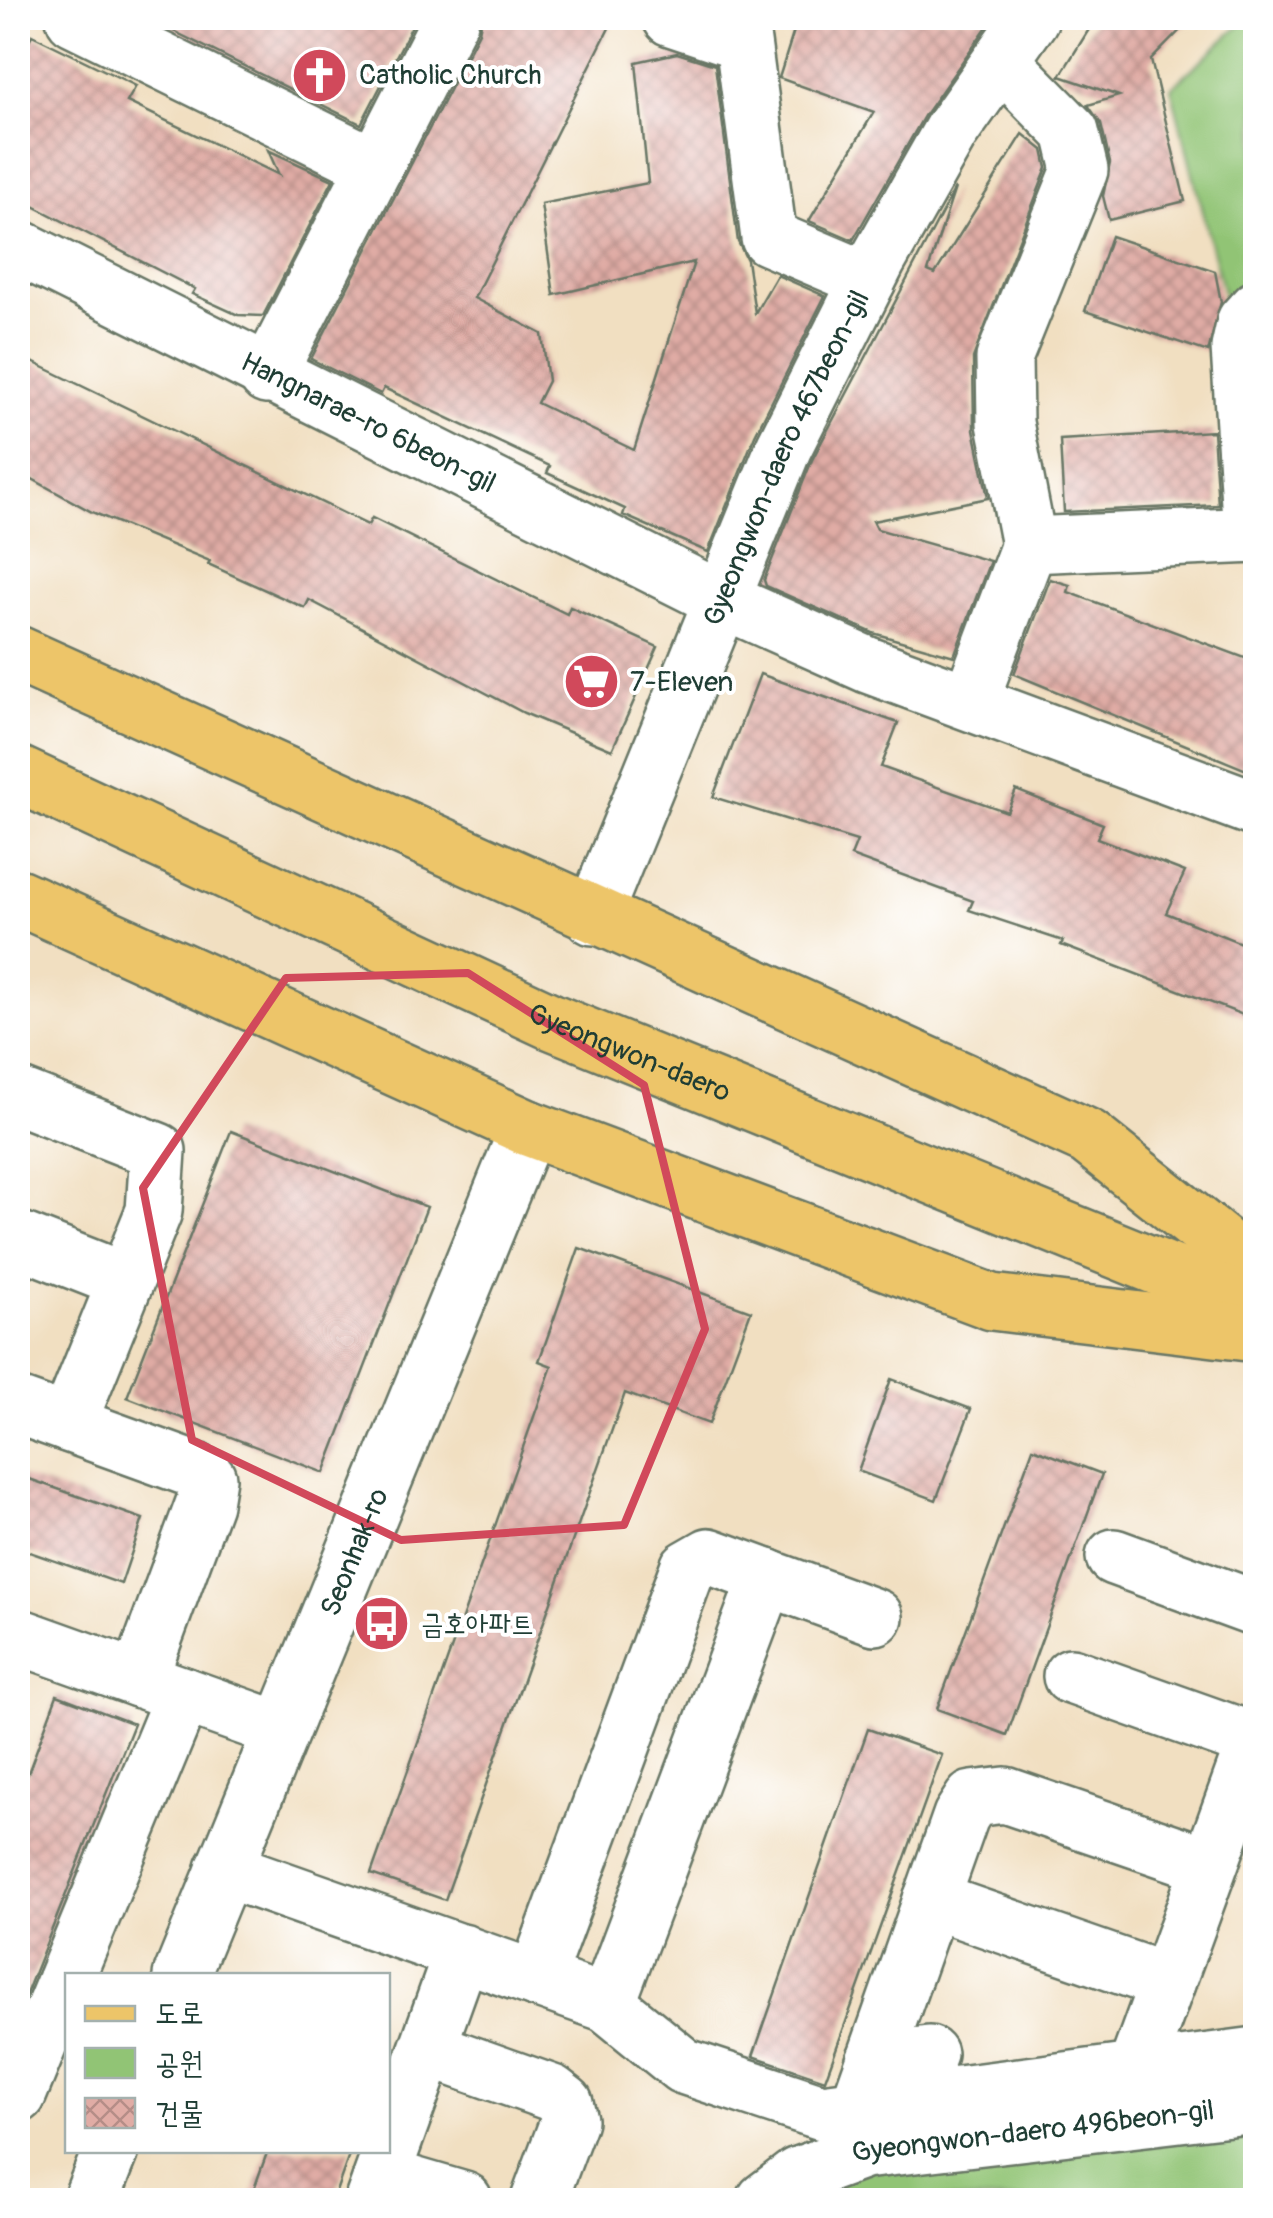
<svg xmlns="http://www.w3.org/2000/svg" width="1273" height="2218" viewBox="0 0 1273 2218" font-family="Pangolin,'Poor Story',sans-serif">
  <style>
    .green { fill: #91c475; stroke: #588054; stroke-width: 2.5 }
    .building { fill: url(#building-cross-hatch) }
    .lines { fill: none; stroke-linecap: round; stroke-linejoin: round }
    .minor-casing { stroke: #687665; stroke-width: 60 }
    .major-casing { stroke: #687665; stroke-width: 60 }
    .minor { stroke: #fff; stroke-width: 55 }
    .major { stroke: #edc569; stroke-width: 55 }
    .marked { fill: none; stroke: #d1495b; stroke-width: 8; stroke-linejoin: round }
    .labels { text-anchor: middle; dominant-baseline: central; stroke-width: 8; stroke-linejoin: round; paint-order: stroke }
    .poi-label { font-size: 28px; fill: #1f3d34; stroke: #fff; text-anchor: start }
    .street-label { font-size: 28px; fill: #1f3d34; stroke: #fff }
  </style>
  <defs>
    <pattern id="building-cross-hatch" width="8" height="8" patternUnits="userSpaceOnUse" patternTransform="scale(2.5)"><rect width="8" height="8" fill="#e0aca5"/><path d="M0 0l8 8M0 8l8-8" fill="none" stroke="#b58d87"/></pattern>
  </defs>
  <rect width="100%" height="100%" fill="#fff"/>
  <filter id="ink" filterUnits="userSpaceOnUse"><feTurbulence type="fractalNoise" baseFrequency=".01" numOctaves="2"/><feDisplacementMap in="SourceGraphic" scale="20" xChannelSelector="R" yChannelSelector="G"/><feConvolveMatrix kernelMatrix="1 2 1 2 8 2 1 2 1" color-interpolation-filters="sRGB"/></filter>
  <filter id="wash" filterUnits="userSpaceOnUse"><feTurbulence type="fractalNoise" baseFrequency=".0048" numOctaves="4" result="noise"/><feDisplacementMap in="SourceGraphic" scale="40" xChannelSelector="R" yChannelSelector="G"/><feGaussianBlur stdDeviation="2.25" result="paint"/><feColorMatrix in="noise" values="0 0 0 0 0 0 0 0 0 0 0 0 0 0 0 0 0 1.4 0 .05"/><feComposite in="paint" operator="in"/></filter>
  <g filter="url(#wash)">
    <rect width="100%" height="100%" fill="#f1dfc1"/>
    <g class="green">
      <path d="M1248,18H1255L1256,303L1229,316L1171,88Z"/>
      <path d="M1255,2103V2200H765L798,2175Z"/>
    </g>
    <g id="blocks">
      <g class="building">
        <path d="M147,18H416L361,124Z"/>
        <path d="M482,18H614L474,298L542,334L548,381L537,403L634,450L694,262L554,295L541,204L648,183L636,62L677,53L715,65L738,242L747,260L755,313L777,275L825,296L755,435L708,552L623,515L625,509L547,473L550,466L384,388L381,394L311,359L479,32Z"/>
        <path d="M798,18H993L924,116L853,240L809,221L874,112L779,78Z"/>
        <path d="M1096,18H1192L1151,60L1185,201L1109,220L1103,196L1110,163L1101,124L1088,105L1119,96L1060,76Z"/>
        <path d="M32,35L136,86L127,102L279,175L268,150L333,180L263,316L238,315L192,294L195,289L18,198V62Z"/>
        <path d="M1023,134L1043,150L1047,168L973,358L974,429L988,498L873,521L877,529L990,561L954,656L873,633L766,586L764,580L812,460L955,188L928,271L935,274Z"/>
        <path d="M1111,236L1215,271L1221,302L1208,352L1085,311Z"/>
        <path d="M18,355L368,525L372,518L567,614L570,607L658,647L612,750L524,713L309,600L305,608L208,564L210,561L92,512L18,471Z"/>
        <path d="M1213,431L1218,505L1064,512L1060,440Z"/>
        <path d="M1050,579L1070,585L1068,592L1256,662V774L1014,674Z"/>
        <path d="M760,674L898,723L881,767L1007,812L1016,790L1103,824L1097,838L1185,872L1166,913L1256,949V1020L1061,945L1063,941L969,910L973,901L851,856L857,841L713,797Z"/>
        <path d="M231,1131L427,1207L324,1473L127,1397Z"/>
        <path d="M579,1248L751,1311L709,1424L625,1393L445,1900L371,1874L552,1366L539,1361Z"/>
        <path d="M891,1379L971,1409L936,1500L858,1471Z"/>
        <path d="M1033,1448L1102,1474L1007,1735L937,1709Z"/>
        <path d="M18,1475L143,1519L121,1584L18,1548Z"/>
        <path d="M57,1695L134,1724L18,2014V1800Z"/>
        <path d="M868,1729L942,1755L825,2080L753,2056Z"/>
        <path d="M268,2150H351L333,2200H250Z"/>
      </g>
    </g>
  </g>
  <g filter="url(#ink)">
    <use href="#blocks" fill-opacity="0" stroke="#687665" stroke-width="2.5"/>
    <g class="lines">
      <defs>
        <g id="minor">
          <path d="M74,18L375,166"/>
          <path d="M671,18L743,42L769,238L868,280"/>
          <path d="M1001,61L1071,132L1080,170L1004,358L1005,423L1029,545"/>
          <path id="s1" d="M18,247L720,599L868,665L1256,809"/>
          <path d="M267,376L451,18"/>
          <path d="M1251,535L1239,348L1245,321L1256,309"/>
          <path d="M1029,545L1256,535"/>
          <path d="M970,702L1029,545"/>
          <path id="s2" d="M593,917L784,447L878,260L951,131L1031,18"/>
          <path d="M18,1096L158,1151L154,1211L68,1424"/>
          <path d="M18,1239L125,1281"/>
          <path d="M18,1406L192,1469L208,1478L204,1503L139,1679"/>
          <path d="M1114,1557L1256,1609"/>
          <path d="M18,1636L281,1730"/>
          <path d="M1071,1676L1254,1741"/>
          <path d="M224,1869L607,2004L683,2066L822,2112L1256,2055"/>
          <path d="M931,1900L1167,1982"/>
          <path id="s3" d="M181,1976L528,1128"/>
          <path d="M536,1979L688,1568L709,1556L875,1617"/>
          <path d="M607,2004L767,1577"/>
          <path d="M428,2049L552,2093L565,2103L569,2120L539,2200"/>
          <path d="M874,2061L929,2054"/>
          <path d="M1135,2071L1256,1738"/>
          <path d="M18,2095L183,1695"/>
          <path d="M858,2107L961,1816L972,1799L1005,1795L1209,1865"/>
          <path d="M382,2176L464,2200"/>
          <path d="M91,2200L111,2150"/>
          <path d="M373,2200L462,1952"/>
          <path id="s4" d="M765,2200L798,2175L864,2151L1256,2105"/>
        </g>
        <g id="major">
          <path d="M18,654L1088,1137L1256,1271"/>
          <path id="s5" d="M18,774L550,1021L1256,1307"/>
          <path d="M18,897L528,1128L992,1302L1256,1334"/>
        </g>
      </defs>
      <use href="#minor" class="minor-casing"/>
      <use href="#major" class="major-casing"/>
      <use href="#minor" class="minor"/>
      <use href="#major" class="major"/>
    </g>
  </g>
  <path class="marked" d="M468,973L644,1085L705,1329L624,1525L401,1540L192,1440L143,1188L286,978Z"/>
  <defs>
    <symbol id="church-disc" viewBox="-11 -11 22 22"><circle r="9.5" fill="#d1495b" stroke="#fff"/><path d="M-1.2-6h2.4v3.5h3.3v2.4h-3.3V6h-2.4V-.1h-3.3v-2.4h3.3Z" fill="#fff"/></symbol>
    <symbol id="supermarket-disc" viewBox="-11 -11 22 22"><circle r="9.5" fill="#d1495b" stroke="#fff"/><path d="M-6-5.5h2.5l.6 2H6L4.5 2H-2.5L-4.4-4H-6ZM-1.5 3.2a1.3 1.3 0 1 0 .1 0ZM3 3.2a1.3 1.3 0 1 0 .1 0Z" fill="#fff"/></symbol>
    <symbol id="bus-disc" viewBox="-11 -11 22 22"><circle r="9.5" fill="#d1495b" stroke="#fff"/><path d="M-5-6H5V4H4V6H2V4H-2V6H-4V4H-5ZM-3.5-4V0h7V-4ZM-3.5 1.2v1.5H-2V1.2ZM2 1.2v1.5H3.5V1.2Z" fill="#fff"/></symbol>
  </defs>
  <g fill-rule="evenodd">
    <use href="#church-disc" x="288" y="44" width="63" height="63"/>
    <use href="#supermarket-disc" x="560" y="650" width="63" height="63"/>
    <use href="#bus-disc" x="350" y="1592" width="63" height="63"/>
  </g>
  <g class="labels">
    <g class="poi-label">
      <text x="359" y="75">Catholic Church</text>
      <text x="630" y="682">7-Eleven</text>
      <text x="421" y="1624">금호아파트</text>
    </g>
    <g class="street-label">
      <text stroke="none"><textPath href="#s1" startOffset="392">Hangnarae-ro 6beon-gil</textPath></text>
      <text stroke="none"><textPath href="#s2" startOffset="498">Gyeongwon-daero 467beon-gil</textPath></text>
      <text stroke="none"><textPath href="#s5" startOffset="672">Gyeongwon-daero</textPath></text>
      <text stroke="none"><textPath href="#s3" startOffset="458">Seonhak-ro</textPath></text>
      <text stroke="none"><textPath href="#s4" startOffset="282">Gyeongwon-daero 496beon-gil</textPath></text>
    </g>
  </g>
  <rect width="1273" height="2218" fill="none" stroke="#fff" stroke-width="60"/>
  <rect x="65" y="1973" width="325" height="180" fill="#ffffff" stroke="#a5b1ae" stroke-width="2.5"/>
  <rect x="85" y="2006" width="50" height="15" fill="#edc569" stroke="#a5b1ae" stroke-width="2.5"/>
  <text x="155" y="2023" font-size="30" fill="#1f3d34">도로</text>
  <rect x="85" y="2048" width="50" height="30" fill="#91c475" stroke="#a5b1ae" stroke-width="2.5"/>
  <text x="155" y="2073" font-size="30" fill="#1f3d34">공원</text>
  <rect x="85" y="2098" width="50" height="30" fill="url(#building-cross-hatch)" stroke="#a5b1ae" stroke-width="2.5"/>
  <text x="155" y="2123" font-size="30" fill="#1f3d34">건물</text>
</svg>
